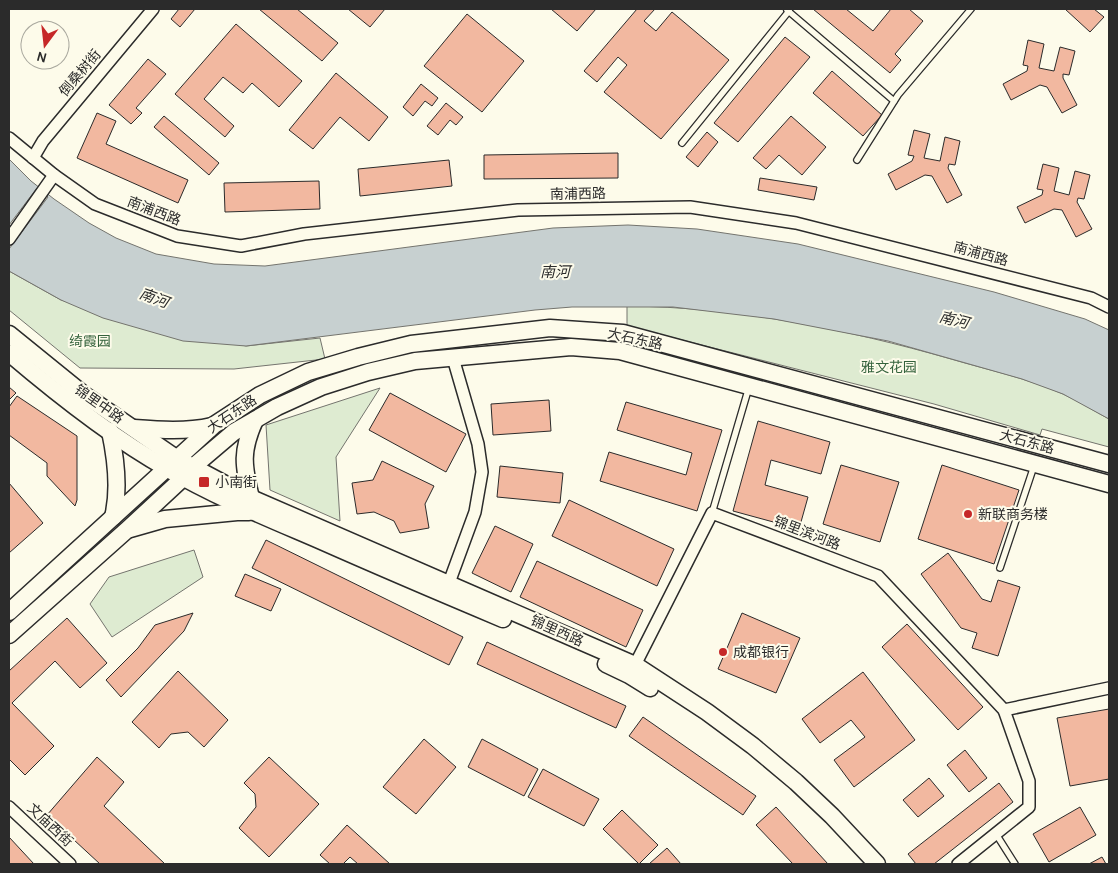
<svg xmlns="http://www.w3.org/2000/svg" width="1118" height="873" viewBox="0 0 1118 873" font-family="Karla,'Noto Sans SC',sans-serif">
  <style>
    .green { fill: #deebd1; stroke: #74746e }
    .water { fill: #c7d0d0; stroke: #74746e }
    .pier { fill: #fdfbea; stroke: #74746e }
    .building { fill: #f2b8a0; stroke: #2b2b2b }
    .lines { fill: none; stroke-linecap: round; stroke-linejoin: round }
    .lane-casing { stroke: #2b2b2b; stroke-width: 8 }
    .street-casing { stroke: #2b2b2b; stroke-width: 14 }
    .secondary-casing { stroke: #2b2b2b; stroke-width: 19 }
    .lane { stroke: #fdfbea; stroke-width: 5.5 }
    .street { stroke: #fdfbea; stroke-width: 11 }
    .secondary { stroke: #fdfbea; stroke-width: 16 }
    .poi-dot { fill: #c62828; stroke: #fdfbea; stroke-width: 2 }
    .labels { text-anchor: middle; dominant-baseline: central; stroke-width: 4; stroke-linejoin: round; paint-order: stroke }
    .street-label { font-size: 14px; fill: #2b2b2b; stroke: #fdfbea }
    .park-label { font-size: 14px; fill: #34623c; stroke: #fdfbea }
    .poi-label { font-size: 14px; fill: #2b2b2b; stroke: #fdfbea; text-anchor: start }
    .water-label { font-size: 15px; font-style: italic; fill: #2b2b2b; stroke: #fdfbea }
  </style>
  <rect width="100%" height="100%" fill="#fdfbea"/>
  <g class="green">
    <path d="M9,271L61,300L246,346L320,338L325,359L234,369L80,368L9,310Z"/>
    <path d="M627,306C736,307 846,329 951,359C988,370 1027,378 1063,394C1079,401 1094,411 1109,419V447L1042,429L1040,435L934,404L627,326Z"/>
    <path d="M380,388L336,457L340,521L270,490L266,425Z"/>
    <path d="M194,550L203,577L112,637L90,604L109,577Z"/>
  </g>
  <path class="water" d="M9,159L31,181L54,199L89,223L116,238L156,254L214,264L265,266L553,228L628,225L697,229L798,244L994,292L1085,319L1109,330V419L1063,394L1022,379L888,341L774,319L673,307H572L535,310L246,346L183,341L103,318L61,300L9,271Z"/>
  <path class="pier" d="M37,188L48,197L9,249V225Z"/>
  <g class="building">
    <path d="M179,9H195L180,27L171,19Z"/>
    <path d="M259,9H297L338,43L322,61Z"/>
    <path d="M348,9H385L370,27Z"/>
    <path d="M551,9H596L577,31Z"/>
    <path d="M637,9H655L644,21L656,31L672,12L729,60L661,139L604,92L627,65L618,57L597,82L584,71Z"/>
    <path d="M813,9H846L873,31L891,9H909L923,21L895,54L901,60L890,73Z"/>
    <path d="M1065,9H1094L1104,17L1090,32Z"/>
    <path d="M467,14L524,61L482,112L424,66Z"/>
    <path d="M236,24L302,81L279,107L252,83L243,93L223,77L204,99L234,126L225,137L175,94Z"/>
    <path d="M785,37L810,57L738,142L714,123Z"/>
    <path d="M1028,40L1044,44L1039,68L1054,71L1060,47L1075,51L1069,75L1063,74V78L1077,105L1062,113L1047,87L1040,85L1011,100L1003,84L1027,71L1028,66L1023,65Z"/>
    <path d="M148,59L166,74L136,108L142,113L131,124L109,105Z"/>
    <path d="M832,71L882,115L863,136L813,93Z"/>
    <path d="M336,73L388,117L369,141L340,117L313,149L289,130Z"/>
    <path d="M421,84L438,98L432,106L425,101L413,116L403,107Z"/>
    <path d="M446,103L463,117L456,125L450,120L438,135L427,126Z"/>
    <path d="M97,113L116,121L106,144L188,180L178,203L77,158Z"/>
    <path d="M164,116L219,163L209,175L154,127Z"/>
    <path d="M791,116L826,147L802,175L779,155L766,169L753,158Z"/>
    <path d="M914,130L930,134L924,158L940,161L945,137L960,141L955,165L949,164L948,168L962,195L947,203L932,176L925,175L896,190L888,174L912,161L914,156L908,155Z"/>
    <path d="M707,132L718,142L698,167L686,157Z"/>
    <path d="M618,153V178L484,179V155Z"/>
    <path d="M449,160L452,186L360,196L358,169Z"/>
    <path d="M1043,164L1059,168L1054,191L1069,195L1075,171L1090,175L1084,199L1078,198L1077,202L1092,229L1076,237L1062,210L1054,209L1025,223L1017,207L1042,195L1043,190L1037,189Z"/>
    <path d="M760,178L817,187L814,200L758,190Z"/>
    <path d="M319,181L320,209L225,212L224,183Z"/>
    <path d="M9,387L16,393L9,400Z"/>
    <path d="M390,393L466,434L446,472L369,430Z"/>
    <path d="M17,396L77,436V500L75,506L47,476V463L9,435V407Z"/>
    <path d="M549,400L551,431L493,435L491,404Z"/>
    <path d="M626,402L722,430L697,511L600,481L609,452L686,475L692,453L617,430Z"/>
    <path d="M758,421L830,442L821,474L771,460L765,485L808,497L799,529L733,511Z"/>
    <path d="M382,461L434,486L425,504L429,528L400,533L394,521L374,512L357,514L352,483L373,480Z"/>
    <path d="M841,465L899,482L880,542L823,524Z"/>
    <path d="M942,465L1019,490L994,564L918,539Z"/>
    <path d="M500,466L563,473L560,503L497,497Z"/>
    <path d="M9,483L43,523L9,553Z"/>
    <path d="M569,500L674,549L657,586L552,536Z"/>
    <path d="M495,526L533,544L511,592L472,573Z"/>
    <path d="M266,540L463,637L449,665L252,568Z"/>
    <path d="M948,553L982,599L991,602L998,580L1020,587L998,656L972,648L977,633L961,628L921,574Z"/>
    <path d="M537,561L643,610L626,647L520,597Z"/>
    <path d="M245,574L281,589L271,611L235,596Z"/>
    <path d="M193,613L184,631L121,697L106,680L138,648L155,625Z"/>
    <path d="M742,613L800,638L776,693L718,669Z"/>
    <path d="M67,618L107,663L80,688L55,661L12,703L54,746L25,775L9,759V671Z"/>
    <path d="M907,624L983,707L958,730L882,647Z"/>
    <path d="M487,642L626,706L616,728L477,664Z"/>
    <path d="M178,671L228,720L204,747L188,732L171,734L159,748L132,722Z"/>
    <path d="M863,672L915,740L854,787L834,760L865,737L851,720L820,743L802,719Z"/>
    <path d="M1109,709V779L1070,786L1057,718Z"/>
    <path d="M643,717L756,796L743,815L629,736Z"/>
    <path d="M424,739L456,767L416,814L383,787Z"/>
    <path d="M482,739L538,769L524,796L468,767Z"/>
    <path d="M965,750L987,778L969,792L947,765Z"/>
    <path d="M97,757L124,782L104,806L165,864H100L47,815Z"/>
    <path d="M269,757L319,804L269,857L239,828L256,807L255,794L244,783Z"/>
    <path d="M543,769L599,799L584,826L528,797Z"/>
    <path d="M929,778L944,796L918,817L903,800Z"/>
    <path d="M999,783L1013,802L934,864H916L908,854Z"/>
    <path d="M776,807L828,864H793L756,825Z"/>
    <path d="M1080,807L1096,835L1049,862L1033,834Z"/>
    <path d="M622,810L658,845L639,864L603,829Z"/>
    <path d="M347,825L390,864H358L350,857L343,864H330L320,855Z"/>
    <path d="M9,837L34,864H9Z"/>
    <path d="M667,848L681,864H649Z"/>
    <path d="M1102,857L1106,864H1089Z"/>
  </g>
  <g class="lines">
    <defs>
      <g id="lane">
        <path d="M787,10L894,101"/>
        <path d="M682,143L789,11"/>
        <path d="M857,160L898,95L971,9"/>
        <path d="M712,513L749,387"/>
        <path d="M1000,568L1034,466"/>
        <path d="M996,834L1015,864"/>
      </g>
      <g id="street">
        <path d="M9,138L54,175L95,204L177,236L241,246L304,234L518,210L690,207L796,223L1091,298L1109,307"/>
        <path d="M33,158L43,141L153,9"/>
        <path d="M9,239L54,175"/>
        <path d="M446,591L475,512L482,472L478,444L453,358"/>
        <path d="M635,665L712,513L878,576L1004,710"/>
        <path d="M9,807L70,864"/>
        <path d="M958,864L1029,807V781L1004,710L1109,688"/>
      </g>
      <g id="secondary">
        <path d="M9,334L83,394L176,458L251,498L635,665L707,712L753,746L796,782L832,816L877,864"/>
        <path d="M9,353C56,393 114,439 168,469C216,497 268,518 319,540C380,567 441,593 503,619"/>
        <path d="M134,428C160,430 186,432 212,426"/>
        <path d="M110,431C116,459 120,489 113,517"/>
        <path d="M251,498C243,465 241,451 255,420"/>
        <path d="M130,529L165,519L237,512H249"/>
        <path d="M9,612L214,425L260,395L308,372L358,357L411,344L550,328L623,333L1109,464"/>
        <path d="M9,635L128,529L183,478L194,466L234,432L277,407L321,387L368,372L415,361L571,347L620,351L1109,484"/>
        <path d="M606,664L629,675L650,688"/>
      </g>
    </defs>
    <use href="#lane" class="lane-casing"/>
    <use href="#street" class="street-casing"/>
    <use href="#secondary" class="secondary-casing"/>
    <use href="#lane" class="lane"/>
    <use href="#street" class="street"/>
    <use href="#secondary" class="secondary"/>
  </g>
  <g class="poi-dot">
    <rect x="198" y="476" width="12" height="12" rx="2.5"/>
    <circle cx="968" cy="514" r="5"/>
    <circle cx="723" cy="652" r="5"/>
  </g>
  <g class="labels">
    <g class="street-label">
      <text transform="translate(80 73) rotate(-50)">倒桑树街</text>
      <text transform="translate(578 194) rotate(-1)">南浦西路</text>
      <text transform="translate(154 211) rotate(21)">南浦西路</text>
      <text transform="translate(981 254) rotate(15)">南浦西路</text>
      <text transform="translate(635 339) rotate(12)">大石东路</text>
      <text transform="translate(99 404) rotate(35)">锦里中路</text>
      <text transform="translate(232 414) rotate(-34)">大石东路</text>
      <text transform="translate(1027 442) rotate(15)">大石东路</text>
      <text transform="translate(807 533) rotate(21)">锦里滨河路</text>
      <text transform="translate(557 631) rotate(24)">锦里西路</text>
      <text transform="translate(50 825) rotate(43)">文庙西街</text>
    </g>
    <g class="park-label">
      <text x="90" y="341">绮霞园</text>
      <text x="889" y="367">雅文花园</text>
    </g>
    <g class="poi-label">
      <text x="215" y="482">小南街</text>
      <text x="978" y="514">新联商务楼</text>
      <text x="733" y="652">成都银行</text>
    </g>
    <g class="water-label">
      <text x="555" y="272">南河</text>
      <text transform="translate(154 298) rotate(20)">南河</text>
      <text transform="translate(954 320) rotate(14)">南河</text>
    </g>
  </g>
  <rect width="1118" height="873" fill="none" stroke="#2b2b2b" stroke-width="20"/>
  <g transform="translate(45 45) rotate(195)"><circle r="24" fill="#fdfbea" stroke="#a9a89e"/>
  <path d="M0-4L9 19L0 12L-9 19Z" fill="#c62828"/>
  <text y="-8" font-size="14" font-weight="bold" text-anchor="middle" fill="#2b2b2b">N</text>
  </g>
</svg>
